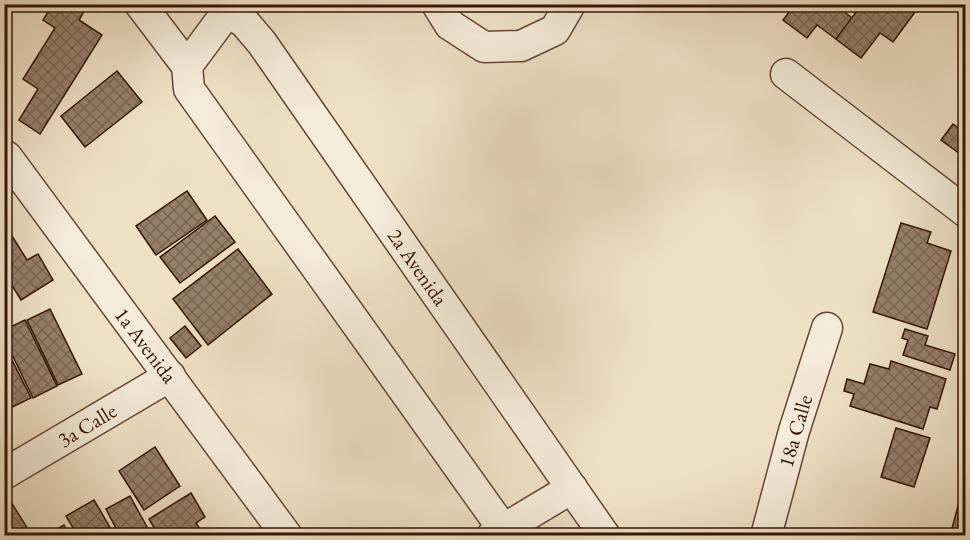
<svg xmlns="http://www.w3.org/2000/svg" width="970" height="540" viewBox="0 0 970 540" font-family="'EB Garamond',serif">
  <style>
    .building { fill: url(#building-cross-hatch); stroke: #341605; stroke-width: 1.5 }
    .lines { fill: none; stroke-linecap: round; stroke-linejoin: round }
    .street-casing { stroke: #634835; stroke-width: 33 }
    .street { stroke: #f5ebd9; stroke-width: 30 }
    .labels { text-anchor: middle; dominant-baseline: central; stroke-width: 6; stroke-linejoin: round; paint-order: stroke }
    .street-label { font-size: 21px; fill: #341605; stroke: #f5ebd9 }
  </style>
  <defs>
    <pattern id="building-cross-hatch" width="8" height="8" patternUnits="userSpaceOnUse" patternTransform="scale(1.5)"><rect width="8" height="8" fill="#957f69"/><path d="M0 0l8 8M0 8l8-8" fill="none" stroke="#7a6754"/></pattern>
  </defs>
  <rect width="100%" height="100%" fill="#efe0c5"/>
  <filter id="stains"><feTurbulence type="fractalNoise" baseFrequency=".00333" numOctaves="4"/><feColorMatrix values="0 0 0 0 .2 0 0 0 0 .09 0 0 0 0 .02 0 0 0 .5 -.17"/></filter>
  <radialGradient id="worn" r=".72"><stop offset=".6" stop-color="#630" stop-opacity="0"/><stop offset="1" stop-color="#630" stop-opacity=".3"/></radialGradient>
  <g class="building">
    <path d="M53,4H81L86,8L79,20L102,35L40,134L19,120L38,89L23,79L55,28L43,20Z"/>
    <path d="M795,4H834L852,18L836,39L817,25L807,38L783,20Z"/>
    <path d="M862,4H921L893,42L880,33L861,58L836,39Z"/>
    <path d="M117,71L142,102L85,147L61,116Z"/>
    <path d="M953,124L966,133V158L941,140Z"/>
    <path d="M187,191L207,220L156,255L136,226Z"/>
    <path d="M215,216L235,242L180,283L160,257Z"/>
    <path d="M4,223L27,260L38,254L53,280L21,300L8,279L4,281Z"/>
    <path d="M901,223L931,232L927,243L951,251L927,329L873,312Z"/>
    <path d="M238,249L272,294L208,345L173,299Z"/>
    <path d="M50,309L82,374L58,385L27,320Z"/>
    <path d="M25,320L57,386L33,398L4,338V330Z"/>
    <path d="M185,326L201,346L186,358L170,338Z"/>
    <path d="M905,329L928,336L925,345L955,354L950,370L903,355L908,340L902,338Z"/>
    <path d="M4,344L31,398L4,411Z"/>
    <path d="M891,361L946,379L937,409L930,407L923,429L850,406L854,394L844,391L847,379L864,384L870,364L889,369Z"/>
    <path d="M896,428L930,438L914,487L881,477Z"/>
    <path d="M155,447L180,486L144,510L119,471Z"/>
    <path d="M191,493L205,517L196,523L200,529L189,536H159L149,519Z"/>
    <path d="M130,496L152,536H120L106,509Z"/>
    <path d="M94,500L115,536H78L66,516Z"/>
    <path d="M11,502L31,534L29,536H4V507Z"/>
    <path d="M959,502L966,504V536H950Z"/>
    <path d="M64,525L70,536H45Z"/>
  </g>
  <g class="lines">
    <defs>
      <g id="street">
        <path d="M140,4L187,66L189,89L508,536"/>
        <path d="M223,4L228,11L245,23L262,43L605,536"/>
        <path d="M437,4L450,25L484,47L521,46L555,30L570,4"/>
        <path d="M187,66L233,4"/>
        <path d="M786,74L966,212"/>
        <path d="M4,155L7,157L287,536"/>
        <path d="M4,474L170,376"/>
        <path d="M492,536L572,488"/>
        <path d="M766,536L794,431L827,328"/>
      </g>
    </defs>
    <use href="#street" class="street-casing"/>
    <use href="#street" class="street"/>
  </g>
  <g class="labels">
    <g class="street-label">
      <text transform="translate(418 267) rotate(55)">2a Avenida</text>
      <text transform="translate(146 345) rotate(53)">1a Avenida</text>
      <text transform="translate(87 425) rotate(-31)">3a Calle</text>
      <text transform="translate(795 431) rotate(-74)">18a Calle</text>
    </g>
  </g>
  <rect width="970" height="540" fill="none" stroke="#efe0c5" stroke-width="24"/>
  <rect x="6" y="6" width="958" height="528" fill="none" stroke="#341605" stroke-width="3"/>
  <rect x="12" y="12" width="946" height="516" fill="none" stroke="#341605" stroke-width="1.5"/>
  <rect width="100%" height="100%" filter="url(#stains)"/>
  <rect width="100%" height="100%" fill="url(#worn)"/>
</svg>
